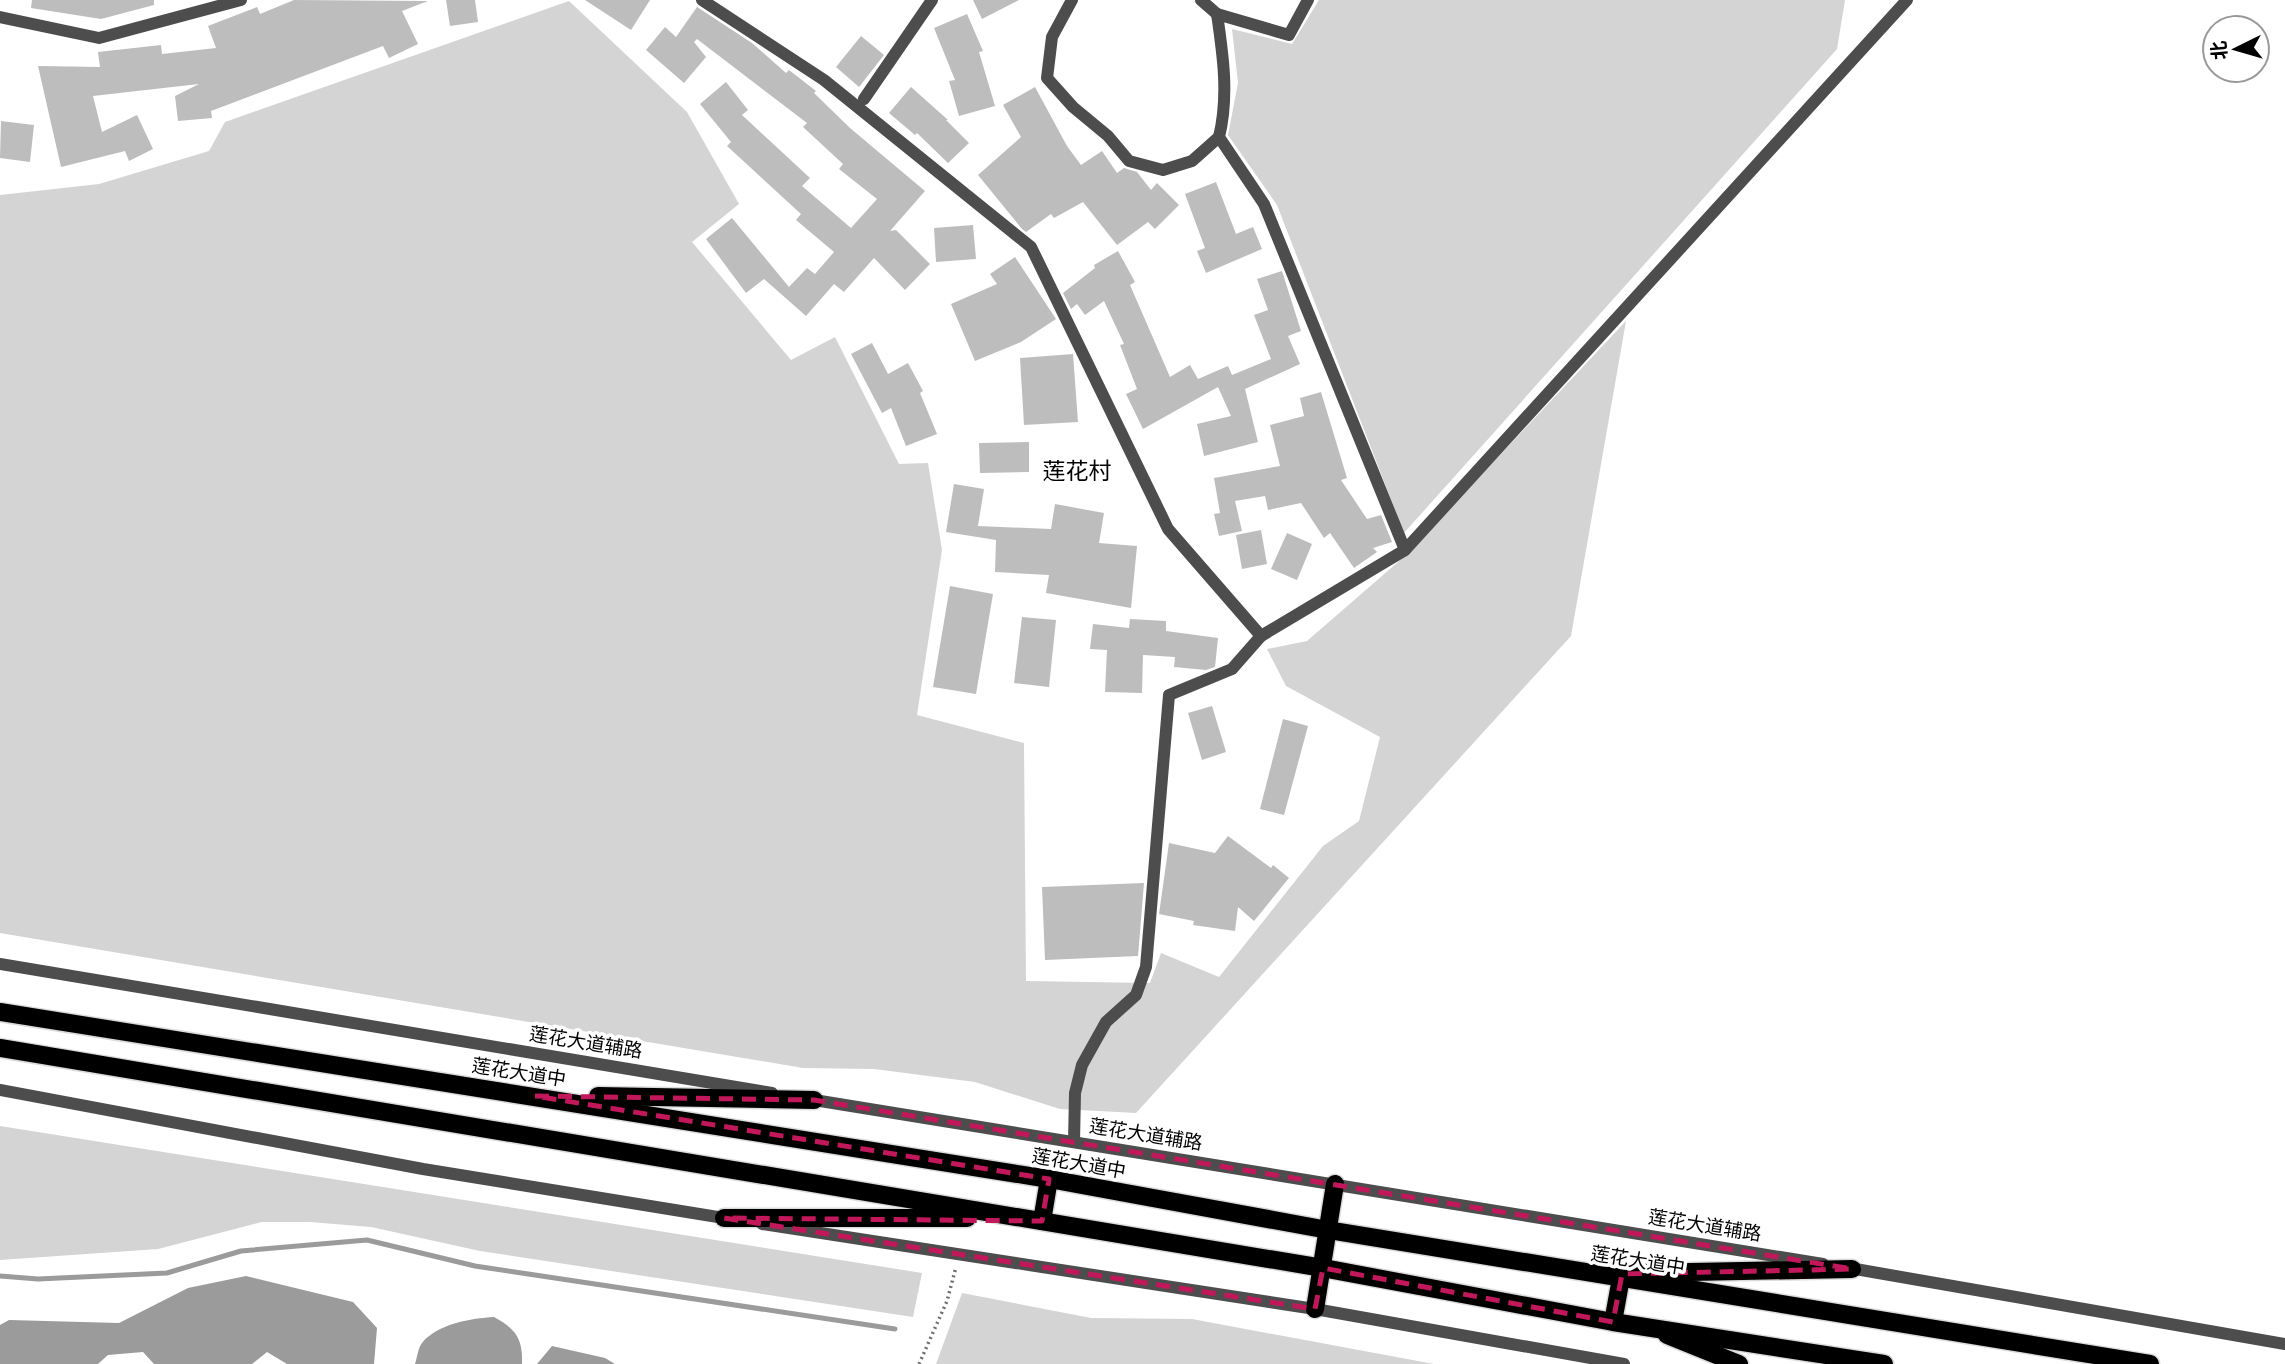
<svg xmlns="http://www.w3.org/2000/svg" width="2285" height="1364" viewBox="0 0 2285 1364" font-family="'PT Sans','Noto Sans SC',sans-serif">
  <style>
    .green { fill: #d4d4d4 }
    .water { fill: #9b9b9b }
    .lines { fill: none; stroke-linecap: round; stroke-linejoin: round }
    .stream { stroke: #9b9b9b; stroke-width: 5 }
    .building { fill: #bdbdbd }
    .major-casing { stroke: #dbdbdb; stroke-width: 21 }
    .path { stroke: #6f6f6f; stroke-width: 3.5; stroke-dasharray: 2 3.5; stroke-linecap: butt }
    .minor { stroke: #4d4d4d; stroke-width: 12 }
    .major { stroke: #000; stroke-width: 18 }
    .marked { fill: none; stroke: #c2185b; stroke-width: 5; stroke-dasharray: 14 9; stroke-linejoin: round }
    .labels { text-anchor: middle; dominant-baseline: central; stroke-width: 7; stroke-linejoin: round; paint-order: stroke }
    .street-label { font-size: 19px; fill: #000; stroke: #fff }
    .quarter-label { font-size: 23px; fill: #000; stroke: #fff }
  </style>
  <rect width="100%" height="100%" fill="#fff"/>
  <g class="green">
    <path d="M1319,0H1845L1837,49L1404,533L1277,205L1228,135L1238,83L1232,29L1292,44Z"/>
    <path d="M569,1L687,112L739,204L692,242L791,360L835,337L899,464L928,463L942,550L917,715L1024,743L1026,981L1150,983L1161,953L1219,977L1323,846L1359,821L1380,737L1286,686L1267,649L1307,641L1405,556L1626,321L1571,636L1136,1113L1060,1109L975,1082L874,1069L803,1068L0,933V195L99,184L209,151L225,122Z"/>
    <path d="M0,1126L922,1273L913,1317L480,1251L371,1227L310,1222H262L158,1249L0,1260Z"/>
    <path d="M962,1293L1091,1318L1192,1319L1434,1364H936Z"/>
  </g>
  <g class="water">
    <path d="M246,1276L353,1302L377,1328L374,1364H287L267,1352L252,1364H154L143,1352L108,1355L98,1364H0V1325L9,1320L119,1323L188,1288Z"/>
    <path d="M494,1317C516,1329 523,1339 522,1364H415C417,1358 418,1348 422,1343C437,1324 472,1318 494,1317Z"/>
    <path d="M552,1346L605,1358L615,1364H537Z"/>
  </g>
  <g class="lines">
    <path class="stream" d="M0,1276L38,1279L167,1273L241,1251L367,1240L475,1266L895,1329"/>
  </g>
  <g class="building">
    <path d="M32,0H154V5L101,19L31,8Z"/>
    <path d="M294,0L428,1L402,11L418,44L389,58L383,46L211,111L212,118L178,121L175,96L199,84L93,96L102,132L137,115L153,149L129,161L125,151L61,167L38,66L100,67L98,52L161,45L162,54L216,48L208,26L257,7L260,14Z"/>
    <path d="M446,0H475L478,22L450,26Z"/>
    <path d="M585,0H650L631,30Z"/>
    <path d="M973,0H1019L982,19Z"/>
    <path d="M697,7L752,43L786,73L789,70L816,91L814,93L850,128L925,191L890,231L896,230L930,264L905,290L874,258L844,292L834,284L806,316L764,279L746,293L706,239L732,218L789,287L807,268L815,274L834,252L796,220L801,214L727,146L731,142L700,104L726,82L748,110L742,115L810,178L802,186L851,228L877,199L839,169L843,164L803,127L807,123L697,39L694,42L706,57L684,83L646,50L665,27L676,37Z"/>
    <path d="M967,14L983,51L979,52L995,106L959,116L949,81L955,80L934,28Z"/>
    <path d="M861,36L884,55L859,87L836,67Z"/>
    <path d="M911,87L948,120H946L969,143L948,163L917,133L915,135L889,113Z"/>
    <path d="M1035,87L1067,146L1081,165L1102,151L1117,173L1124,168L1137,172L1151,190L1157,183L1179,205L1155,229L1148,222L1117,245L1083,202L1054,218L1051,214L1026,232L1022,229L978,175L1021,137L1003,105Z"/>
    <path d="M1,121L34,125L30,162L0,158Z"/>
    <path d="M1216,182L1236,234L1253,227L1262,249L1206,273L1197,251L1205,248L1185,194Z"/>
    <path d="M973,225L976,259L936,262L934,228Z"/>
    <path d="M1118,251L1135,282L1130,285L1170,377L1190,365L1198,379L1228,366L1232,375L1271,359L1254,315L1268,310L1257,279L1282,271L1301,331L1288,336L1300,364L1245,389L1258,442L1204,456L1197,424L1231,416L1218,387L1143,429L1126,394L1137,389L1120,345L1124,344L1104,301L1085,315L1077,304L1071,309L1063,293L1095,268L1094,265Z"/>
    <path d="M1015,257L1056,319L1021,342L975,361L951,304L997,284L990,274Z"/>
    <path d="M872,343L888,374L908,363L923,391L920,393L937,434L906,446L891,408L882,413L851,354Z"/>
    <path d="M1073,354L1078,422L1024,425L1020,358Z"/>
    <path d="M1321,392L1347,478L1341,480L1367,519L1381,515L1392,542L1373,548L1377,552L1354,568L1330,533L1324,538L1301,503L1268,510L1265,496L1235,501L1242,531L1219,536L1214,514L1220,513L1214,478L1280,466L1270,425L1304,416L1300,398Z"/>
    <path d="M1029,442V472L980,473L979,443Z"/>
    <path d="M954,484L984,489L978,526L1051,529L1055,504L1104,513L1099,543L1137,546L1131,608L1046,593L1049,575L995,572L996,540L946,532Z"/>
    <path d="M1261,530L1267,564L1242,569L1236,535Z"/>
    <path d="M1287,533L1312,544L1297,580L1271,569Z"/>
    <path d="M950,586L993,594L976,694L933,687Z"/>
    <path d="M1022,617L1056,620L1049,687L1014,683Z"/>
    <path d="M1130,619L1166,621V631L1218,638L1215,667L1206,670L1174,667L1175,657L1143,655L1142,693L1105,692L1107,650L1090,649L1093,624L1129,628Z"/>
    <path d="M1212,706L1226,752L1202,760L1188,713Z"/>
    <path d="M1283,719L1308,726L1284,815L1260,809Z"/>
    <path d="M1228,836L1271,868L1273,865L1289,878L1254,921L1238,907L1235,931L1193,925L1194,921L1159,914L1169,843L1215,853Z"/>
    <path d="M1144,883L1138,956L1045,960L1042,887Z"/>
  </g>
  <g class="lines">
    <defs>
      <g id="major">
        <path d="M0,1012L1049,1179L1328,1230L2150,1364"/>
        <path d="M0,1048L1323,1268L1613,1322L1884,1364"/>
        <path d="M598,1096L814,1100"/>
        <path d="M724,1218H967"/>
        <path d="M1042,1221L1049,1179"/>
        <path d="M1639,1273L1852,1269"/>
        <path d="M1315,1309L1335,1184"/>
        <path d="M1613,1322L1621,1278"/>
        <path d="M1667,1335L1739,1364"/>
      </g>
    </defs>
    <use href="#major" class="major-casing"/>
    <path class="path" d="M919,1364L947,1301L956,1267"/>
    <g class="minor">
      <path d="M702,0L824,80L1031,247L1168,529L1261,636L1405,550L1907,0"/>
      <path d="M1072,0L1052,37L1047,78L1073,107L1108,136L1129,161L1163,170L1192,161L1219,137"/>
      <path d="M1201,0L1217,14"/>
      <path d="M1308,0L1289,35L1217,14C1223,55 1229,96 1219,137L1264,204L1405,550"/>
      <path d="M0,17L99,38L241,0"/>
      <path d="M864,99L932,0"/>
      <path d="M0,964L772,1093"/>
      <path d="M0,1090L423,1169L730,1219"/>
      <path d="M808,1099L1823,1264"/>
      <path d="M1074,1142L1075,1093L1082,1065L1106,1022L1136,995L1146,967L1169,695L1232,669L1261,636"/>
      <path d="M762,1224L1315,1309L1624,1364"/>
      <path d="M1844,1267L2285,1344"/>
    </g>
    <use href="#major" class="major"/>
  </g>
  <path class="marked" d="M535,1096L814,1100L1852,1269L1622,1274L1613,1322L1323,1268L1315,1309L724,1218L1042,1221L1049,1179Z"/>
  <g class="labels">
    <g class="street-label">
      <text transform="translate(586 1042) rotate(9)">莲花大道辅路</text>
      <text transform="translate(519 1072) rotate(9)">莲花大道中</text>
      <text transform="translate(1146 1134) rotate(9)">莲花大道辅路</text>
      <text transform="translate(1079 1163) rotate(10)">莲花大道中</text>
      <text transform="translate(1705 1225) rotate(9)">莲花大道辅路</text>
      <text transform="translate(1638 1260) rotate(9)">莲花大道中</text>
    </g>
    <g class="quarter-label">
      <text x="1077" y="470">莲花村</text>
    </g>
  </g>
  <g transform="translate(2236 49) rotate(265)"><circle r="33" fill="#ffffff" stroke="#999999" stroke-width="2"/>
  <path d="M0-5L12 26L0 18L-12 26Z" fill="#000000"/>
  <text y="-10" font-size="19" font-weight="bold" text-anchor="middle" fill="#000000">北</text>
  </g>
</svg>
